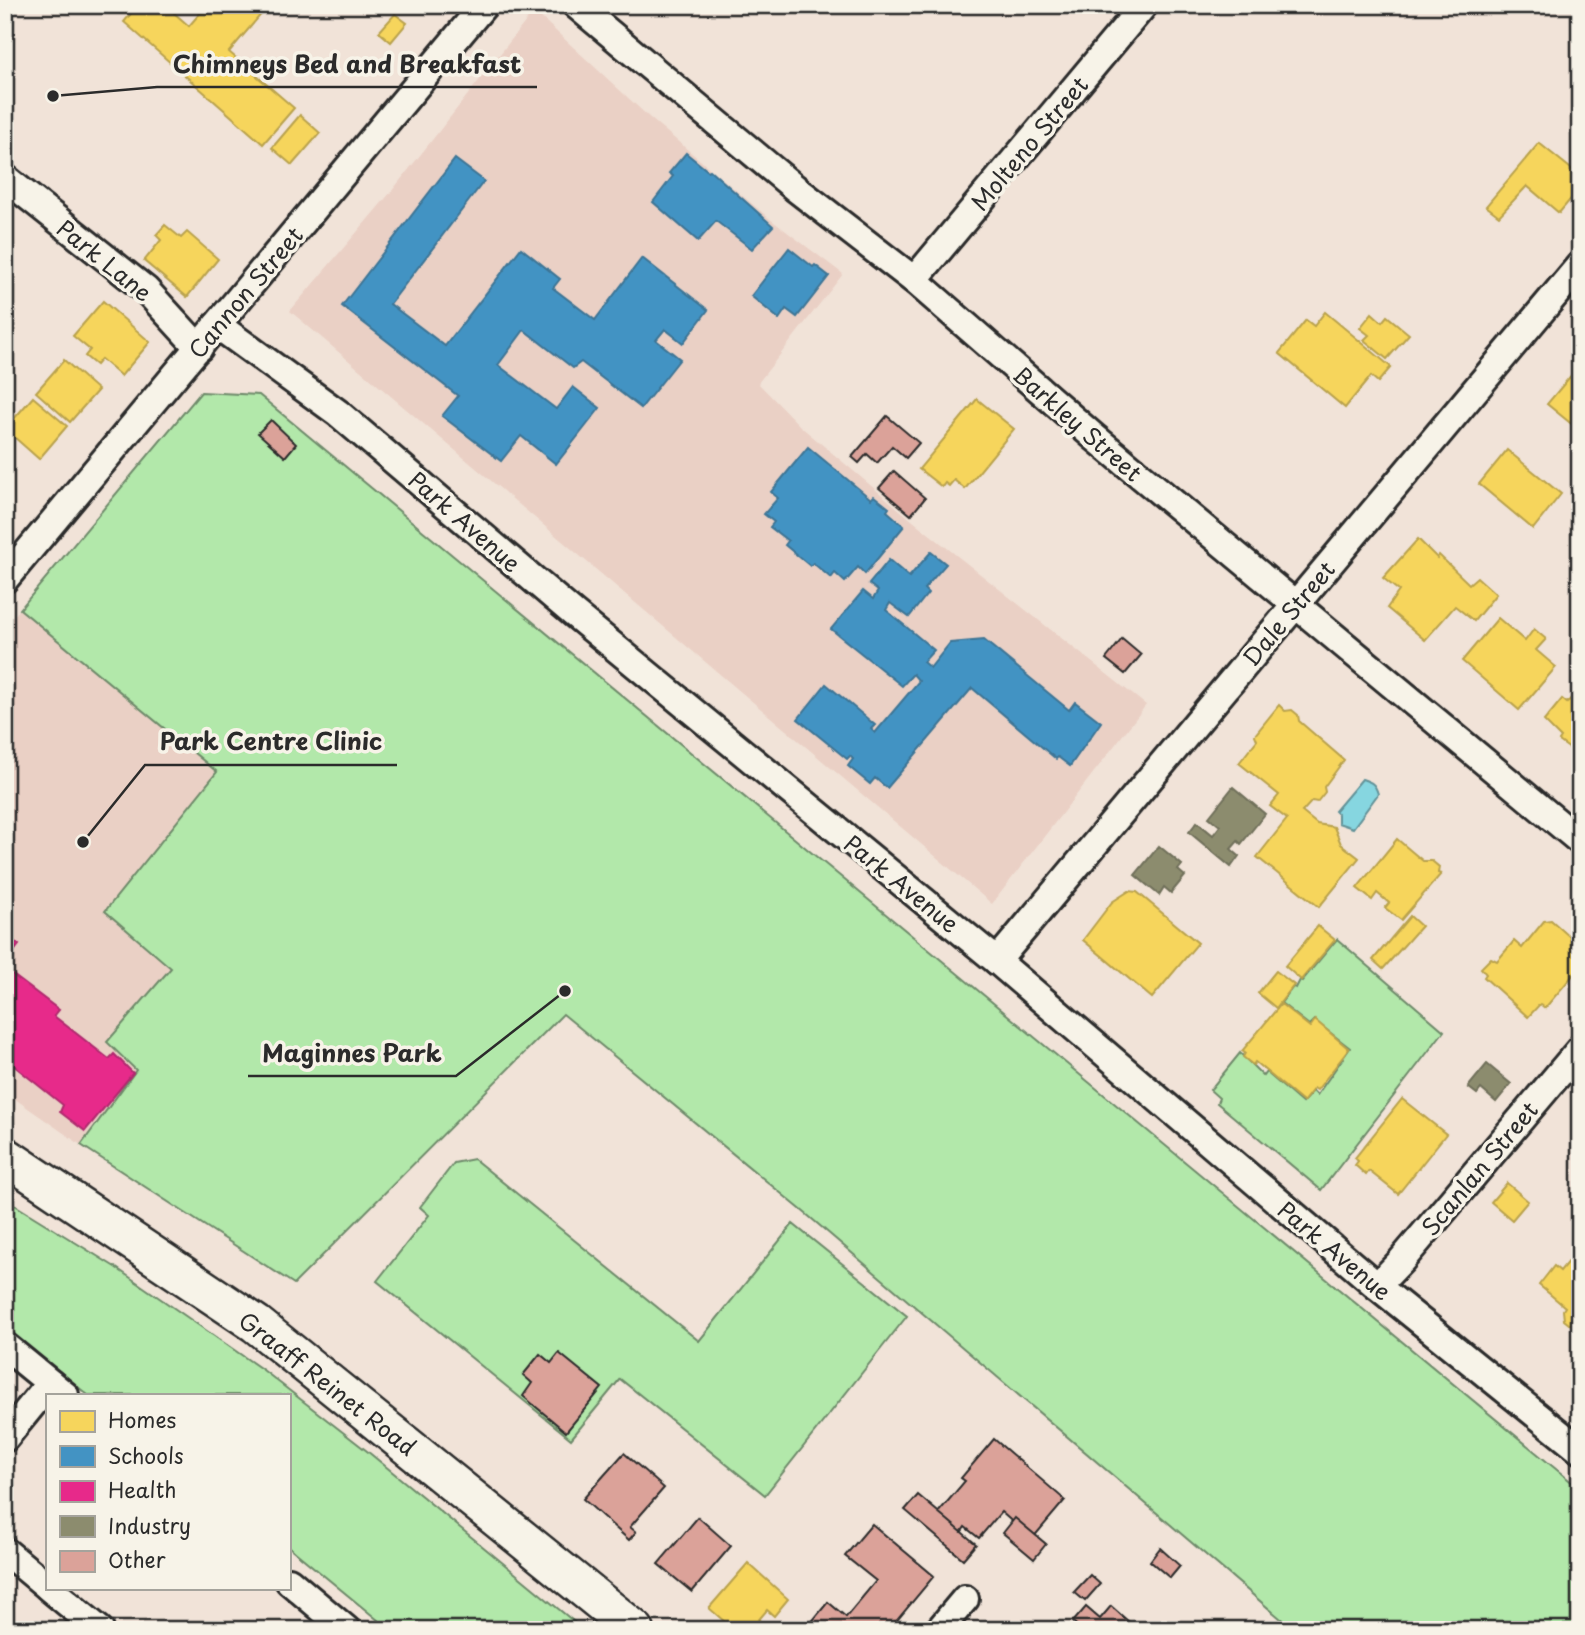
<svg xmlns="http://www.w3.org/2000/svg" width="1585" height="1635" viewBox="0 0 1585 1635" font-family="'Playpen Sans',sans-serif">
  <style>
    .built { fill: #ead0c5 }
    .green { fill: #b2e8aa; stroke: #6e8a6a; stroke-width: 2 }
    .water { fill: #86d6e0; stroke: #629298; stroke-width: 2 }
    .homes { fill: #f6d55c; stroke: #b9a24d; stroke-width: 2 }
    .schools { fill: #4393c3; stroke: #3c7495; stroke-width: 2 }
    .health { fill: #e7298a; stroke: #af2a6e; stroke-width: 2 }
    .industry { fill: #8c8c6e; stroke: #6f6f5a; stroke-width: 2 }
    .building { fill: #dba299; stroke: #2b2b2b; stroke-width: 2 }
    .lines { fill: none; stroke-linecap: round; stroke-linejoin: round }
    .street-casing { stroke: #2b2b2b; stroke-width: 32 }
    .secondary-casing { stroke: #2b2b2b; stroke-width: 42 }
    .street { stroke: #f7f3e8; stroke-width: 26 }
    .secondary { stroke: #f7f3e8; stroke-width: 37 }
    .labels { text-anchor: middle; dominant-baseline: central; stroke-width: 7; stroke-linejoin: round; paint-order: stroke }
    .street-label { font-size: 23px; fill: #2b2b2b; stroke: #f7f3e8 }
    .leader { fill: none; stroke: #2b2b2b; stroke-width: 2.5 }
    .callout-dot { fill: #2b2b2b; stroke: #f7f3e8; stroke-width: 2.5 }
    .callout-label { font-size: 24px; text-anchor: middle; font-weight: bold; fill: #2b2b2b; stroke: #f7f3e8; stroke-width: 7; stroke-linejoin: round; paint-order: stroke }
  </style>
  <rect width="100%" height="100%" fill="#f1e3d8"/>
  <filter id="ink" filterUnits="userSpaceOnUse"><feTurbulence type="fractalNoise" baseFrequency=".0143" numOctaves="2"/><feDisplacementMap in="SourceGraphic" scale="14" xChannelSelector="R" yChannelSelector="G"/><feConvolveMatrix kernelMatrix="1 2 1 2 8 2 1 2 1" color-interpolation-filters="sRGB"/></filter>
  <g filter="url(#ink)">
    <g class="built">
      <path d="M534,11L650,118L770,219L843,274L758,383L800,426L913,521L1146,705L992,904L290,311L391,192Z"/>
      <path d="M20,609L217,772L106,911L171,968L107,1042L136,1069L81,1145L5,1092V626Z"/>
    </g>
    <g class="green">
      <path d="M201,392L259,395L1580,1489V1630H1294L805,1213L563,1014L294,1284L81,1145L136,1070L107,1042L171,968L105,911L217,772L20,609Z"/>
      <path d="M1337,939L1444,1031L1321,1190L1217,1103L1219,1098L1210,1090L1240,1053L1263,1076L1266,1072L1302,1103L1313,1091L1317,1095L1350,1048L1314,1020L1309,1025L1281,1003L1293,987L1296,988L1300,980L1302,981Z"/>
      <path d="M474,1159L699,1341L793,1224L907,1316L765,1495L620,1379L571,1439L377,1281L429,1215L420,1207L454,1163Z"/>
      <path d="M5,1199L115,1267L263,1370L367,1451L584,1630H390L289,1547V1395H88L5,1328Z"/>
    </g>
    <path class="water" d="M1362,779C1371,782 1375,783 1378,794L1353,828L1338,823V814L1335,811Z"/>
    <g class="homes">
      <path d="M138,5H165L189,26L207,5H269L229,52L294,108L263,144L124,22Z"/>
      <path d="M395,14L407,23L391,42L379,32Z"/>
      <path d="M300,115L320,133L292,165L272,148Z"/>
      <path d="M1539,143L1580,176V188L1559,213L1527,186L1499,216L1486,206Z"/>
      <path d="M165,225L181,238L187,232L218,259L187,297L144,261L161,240L156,235Z"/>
      <path d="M103,301L150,342L121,376L101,359L96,365L85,356L90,350L73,336Z"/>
      <path d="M1325,312L1391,367L1378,382L1371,376L1345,408L1279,353L1306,320L1314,326Z"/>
      <path d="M1372,313L1382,322L1387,316L1409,334L1387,359L1364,340L1369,335L1360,328Z"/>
      <path d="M64,360L98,390L70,422L36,392Z"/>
      <path d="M1574,372L1580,377V431L1547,404Z"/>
      <path d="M33,397L67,426L39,459L5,429Z"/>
      <path d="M977,399L1014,429L965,489L954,480L949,486L945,483L942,487L919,469Z"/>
      <path d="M1507,450L1561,494L1533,529L1479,484Z"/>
      <path d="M1418,539L1437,558L1439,555L1469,584L1477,577L1496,594L1474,621L1455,606L1425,640L1387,608L1399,591L1383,578Z"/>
      <path d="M1498,618L1525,641L1534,629L1546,639L1536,650L1556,667L1519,710L1462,661Z"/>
      <path d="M1580,688V756L1559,741L1561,738L1544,721L1562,699L1567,703Z"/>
      <path d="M1279,705L1285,711L1292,710L1298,715L1299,721L1344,760L1324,787L1325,792L1317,802L1312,801L1302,812L1317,824L1334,827L1341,844L1359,858L1319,907L1257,857L1287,819L1270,806L1279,795L1239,763L1257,740L1255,735Z"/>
      <path d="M1397,839L1423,861H1432L1439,867L1438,873L1441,874L1401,920L1385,908L1389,903L1377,893L1372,900L1357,888Z"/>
      <path d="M1129,891L1137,892L1198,943L1152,998L1083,940L1112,902Z"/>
      <path d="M1410,916L1421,926L1383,969L1373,960Z"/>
      <path d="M1551,920L1580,946V967L1545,1008L1540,1004L1528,1017L1484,977L1486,974L1481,968L1491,958L1497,961L1514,941L1522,948L1544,921Z"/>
      <path d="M1318,926L1335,940L1301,980L1285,966Z"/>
      <path d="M1276,971L1294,985L1276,1008L1258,993Z"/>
      <path d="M1281,1004L1310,1027L1315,1020L1349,1049L1317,1090L1314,1088L1303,1102L1255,1062L1253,1065L1243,1057L1245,1053L1242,1051Z"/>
      <path d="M1402,1099L1446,1134L1398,1194L1369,1171L1366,1175L1355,1165L1358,1161L1355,1158Z"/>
      <path d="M1507,1183L1528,1201L1512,1220L1491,1202Z"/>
      <path d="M1579,1248L1580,1249V1325L1569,1324L1564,1320L1563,1310L1565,1307L1539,1285L1554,1266L1560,1271Z"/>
      <path d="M748,1563L788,1599L774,1616L767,1610L750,1630H734L709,1608Z"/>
    </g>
    <g class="schools">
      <path d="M686,153L708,171L710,170L773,226L752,249L716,221L698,241L653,202L673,176L669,173Z"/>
      <path d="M455,159L484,181L390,304L445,346L521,248L560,279L553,288L595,320L642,258L708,310L683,343L665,329L656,340L680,359L641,408L581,362L573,368L524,330L498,365L556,409L573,387L600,408L556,464L521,436L501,461L442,416L458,396L342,306Z"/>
      <path d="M789,248L813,267L815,265L829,276L797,317L786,309L779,319L751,296Z"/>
      <path d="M808,447L871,499L874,496L889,508L887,511L904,526L865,574L858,567L845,582L835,573L831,578L813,563L810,566L785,545L788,541L770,527L774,522L764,514L778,498L771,492Z"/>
      <path d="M931,552L946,564L924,589L928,593L909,617L890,603L886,610L934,650L923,662L930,668L950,643L984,640L1069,710L1075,702L1101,722L1070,766L1058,757L1056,759L972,688L887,788L875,778L870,784L848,766L853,759L850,756L847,759L798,719L826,684L875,725L871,729L875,733L919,681L913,674L902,686L831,629L863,591L873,599L878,591L869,584L889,560L909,577Z"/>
    </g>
    <g class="health">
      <path d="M5,935L19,945L5,963Z"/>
      <path d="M5,969L59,1010L54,1016L109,1059L114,1054L133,1073L85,1131L60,1112L63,1105L13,1065L10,1068L5,1065L7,1019L5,1017Z"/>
    </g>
    <g class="industry">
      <path d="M1233,787L1265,814L1241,844L1238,841L1231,849L1239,856L1231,867L1189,832L1197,822L1213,835L1220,826L1209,817Z"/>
      <path d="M1159,846L1182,865L1178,870L1185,876L1171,893L1164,887L1159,895L1135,875Z"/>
      <path d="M1487,1064L1511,1084L1496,1102L1481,1089L1477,1094L1468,1087Z"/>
    </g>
    <g class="building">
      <path d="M887,416L919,443L906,458L892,446L877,463L867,454L859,463L852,457Z"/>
      <path d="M271,420L296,444L285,457L258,433Z"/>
      <path d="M894,471L925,498L911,515L879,488Z"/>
      <path d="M1122,639L1141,655L1125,674L1106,659Z"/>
      <path d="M559,1353L602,1388L566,1432L523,1396L532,1383L523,1375L540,1354L551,1363Z"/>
      <path d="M994,1439L1065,1500L1032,1539L1001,1512L979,1538L965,1527L960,1534L937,1514L965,1481L961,1478Z"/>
      <path d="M624,1453L664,1488L630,1527L636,1532L629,1540L583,1499Z"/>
      <path d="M918,1495L976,1544L963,1559L905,1510Z"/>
      <path d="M698,1517L731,1546L692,1592L658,1564Z"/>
      <path d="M1015,1518L1046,1544L1034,1559L1003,1533Z"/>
      <path d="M872,1524L934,1576L889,1630H805L828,1602L846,1617L876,1581L845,1556Z"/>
      <path d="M1160,1548L1180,1566L1170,1578L1150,1561Z"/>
      <path d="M1090,1575L1100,1584L1085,1601L1074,1592Z"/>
      <path d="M1111,1606L1138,1630H1082L1073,1622L1086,1607L1100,1619Z"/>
    </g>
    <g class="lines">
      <defs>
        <g id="street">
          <path d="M576,5L795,188L914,280L1093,436L1580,841"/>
          <path d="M5,178L146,290L199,348"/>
          <path d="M914,280L1144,5"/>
          <path d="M217,325L338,413L573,613L997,961L1377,1286L1580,1450"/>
          <path d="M5,579L484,5"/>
          <path d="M997,961L1580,265"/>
          <path d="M1377,1286L1401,1261L1580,1049"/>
          <path d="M5,1346L65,1395"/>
          <path d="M5,1438L50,1383"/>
          <path d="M5,1551L47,1586"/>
          <path d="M289,1581L347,1630"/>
          <path d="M49,1588L100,1630"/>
          <path d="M939,1630L965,1599"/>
        </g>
        <path id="secondary" d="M5,1156L256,1324L635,1630"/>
      </defs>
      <use href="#street" class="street-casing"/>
      <use href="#secondary" class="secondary-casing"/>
      <use href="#street" class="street"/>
      <use href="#secondary" class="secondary"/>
    </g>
  </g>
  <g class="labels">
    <g class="street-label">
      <text transform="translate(1029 143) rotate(-50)">Molteno Street</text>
      <text transform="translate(105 260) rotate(39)">Park Lane</text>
      <text transform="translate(245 292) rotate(-50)">Cannon Street</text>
      <text transform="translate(1078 423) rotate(41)">Barkley Street</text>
      <text transform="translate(465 521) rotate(41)">Park Avenue</text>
      <text transform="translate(1288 613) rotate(-50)">Dale Street</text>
      <text transform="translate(902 883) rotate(39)">Park Avenue</text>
      <text transform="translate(1479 1168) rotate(-50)">Scanlan Street</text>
      <text transform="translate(1335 1250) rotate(40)">Park Avenue</text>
      <text transform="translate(328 1383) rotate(38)">Graaff Reinet Road</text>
    </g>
  </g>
  <path class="leader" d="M53 96L157 87H537M83 842L145 765H397M565 991L456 1076H248"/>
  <g class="callout-dot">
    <circle cx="53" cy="96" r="7"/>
    <circle cx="83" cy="842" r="7"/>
    <circle cx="565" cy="991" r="7"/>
  </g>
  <g class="callout-label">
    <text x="347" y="73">Chimneys Bed and Breakfast</text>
    <text x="271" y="750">Park Centre Clinic</text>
    <text x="352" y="1062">Maginnes Park</text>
  </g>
  <rect width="1585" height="1635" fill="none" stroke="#f7f3e8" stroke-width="28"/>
  <rect x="14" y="14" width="1557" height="1607" fill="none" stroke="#2b2b2b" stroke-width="2.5" filter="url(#ink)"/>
  <rect x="46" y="1394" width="245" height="196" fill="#f7f3e8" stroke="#a5a39c" stroke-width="2"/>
  <rect x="60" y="1411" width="35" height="21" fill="#f6d55c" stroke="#a5a39c" stroke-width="2"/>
  <text x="108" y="1428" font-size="21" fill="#2b2b2b">Homes</text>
  <rect x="60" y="1446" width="35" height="21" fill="#4393c3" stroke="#a5a39c" stroke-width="2"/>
  <text x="108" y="1464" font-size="21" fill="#2b2b2b">Schools</text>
  <rect x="60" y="1481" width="35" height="21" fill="#e7298a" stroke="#a5a39c" stroke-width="2"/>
  <text x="108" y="1498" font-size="21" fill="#2b2b2b">Health</text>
  <rect x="60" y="1516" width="35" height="21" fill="#8c8c6e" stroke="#a5a39c" stroke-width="2"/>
  <text x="108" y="1534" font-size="21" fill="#2b2b2b">Industry</text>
  <rect x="60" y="1551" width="35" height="21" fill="#dba299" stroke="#a5a39c" stroke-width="2"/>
  <text x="108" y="1568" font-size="21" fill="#2b2b2b">Other</text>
</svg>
